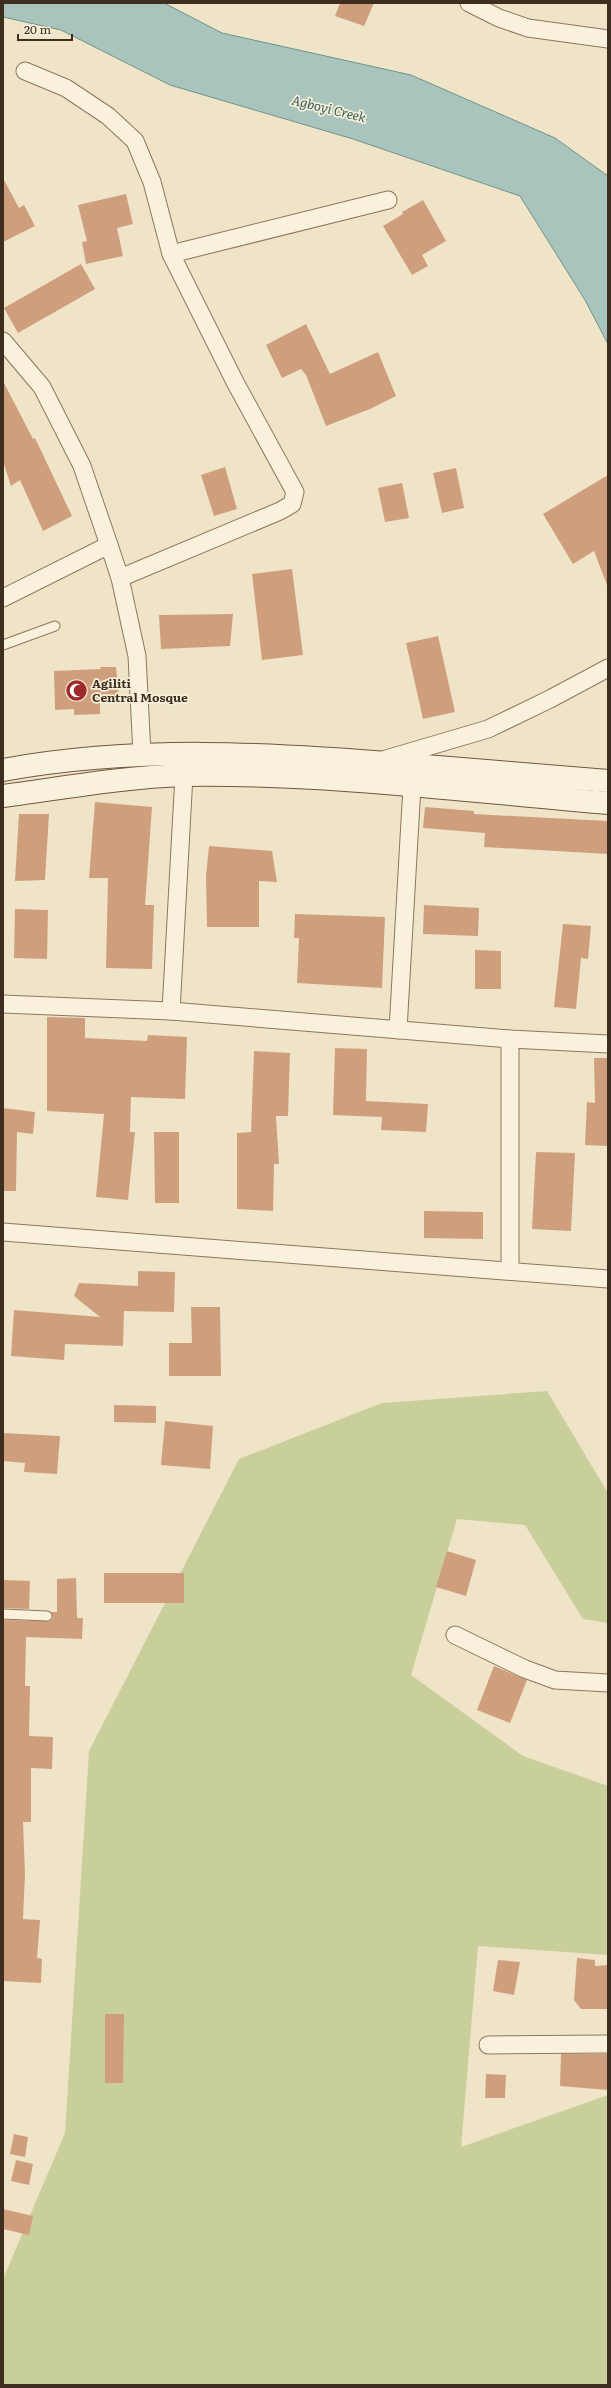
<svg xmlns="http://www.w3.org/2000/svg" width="611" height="2388" viewBox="0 0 611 2388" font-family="Literata,serif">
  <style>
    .green { fill: #c9cf9b }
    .water { fill: #a9c4bc; stroke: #6f938a }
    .building { fill: #cf9f7d }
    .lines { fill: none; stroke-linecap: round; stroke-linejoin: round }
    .lane-casing { stroke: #8d765c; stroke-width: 11 }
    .street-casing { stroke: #8d765c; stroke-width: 19 }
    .secondary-casing { stroke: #6f573f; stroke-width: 24 }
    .lane { stroke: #faf1dc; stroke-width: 9 }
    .street { stroke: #faf1dc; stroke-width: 17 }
    .secondary { stroke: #faf1dc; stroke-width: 22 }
    .labels { text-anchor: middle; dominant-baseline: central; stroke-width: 3.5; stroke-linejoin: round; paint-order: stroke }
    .poi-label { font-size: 12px; font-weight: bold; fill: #3d2e20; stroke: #f7eed8; text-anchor: start }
    .water-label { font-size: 13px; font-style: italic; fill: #2f5d5a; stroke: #f7eed8 }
  </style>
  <rect width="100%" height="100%" fill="#f0e4c8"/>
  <path class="green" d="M547,1391L608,1493V1623L583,1619L525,1525L457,1519L411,1675L523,1756L608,1786V1955L478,1946L461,2147L608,2095V2385H3V2279L65,2133L89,1751L239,1459L382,1403Z"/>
  <path class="water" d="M3,3H164L222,33L411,75L555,138L608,176V344L585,300L520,196L353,139L170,85L61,30L3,17Z"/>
  <g class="building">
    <path d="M340,3H374L364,26L335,16Z"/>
    <path d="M3,178L19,208L24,205L35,226L3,242Z"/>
    <path d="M126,194L133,224L117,228L123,256L86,264L82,242L87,241L78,205Z"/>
    <path d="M423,200L446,241L422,255L428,266L412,275L383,226L403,214L402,212Z"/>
    <path d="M81,264L95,289L18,333L4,308Z"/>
    <path d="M306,324L330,374L378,352L396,396L370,409L326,426L306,375L301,369L282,378L266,345Z"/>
    <path d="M3,381L33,439L35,438L72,516L43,531L20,480L11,486L3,461Z"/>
    <path d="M225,467L237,509L214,516L201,475Z"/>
    <path d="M456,468L464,508L442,513L433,473Z"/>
    <path d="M608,475V585H607L594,551L573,564L543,514Z"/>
    <path d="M402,483L409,518L385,522L378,488Z"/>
    <path d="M292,569L303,655L262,660L252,574Z"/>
    <path d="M233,614L230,646L161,649L159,615Z"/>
    <path d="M438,636L455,712L423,719L406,643Z"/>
    <path d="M100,667H116L119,697L100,700V714L74,715V709L55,710L54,671L101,669Z"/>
    <path d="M95,802L152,807L145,905H154L152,969L106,968L108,878H89Z"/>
    <path d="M425,807L474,811V814L608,821V854L484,847L485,833L423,828Z"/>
    <path d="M19,814H49L45,880L15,881Z"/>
    <path d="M209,846L272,851L277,882L259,881V927H207L206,876Z"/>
    <path d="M424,905L479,908L478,936L423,934Z"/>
    <path d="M15,909L48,910L47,959L14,958Z"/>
    <path d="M295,914L385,917L382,988L297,983L299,938H294Z"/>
    <path d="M563,924L591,926L588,959L581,958L576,1009L554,1007Z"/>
    <path d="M475,950L501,951V989H475Z"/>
    <path d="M47,1017L85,1018V1038L147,1041L148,1035L187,1037L185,1099L131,1097L130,1132H135L128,1200L96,1197L104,1114L47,1111Z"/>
    <path d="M335,1048L367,1049L366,1101L428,1104L426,1132L381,1130L382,1117L333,1115Z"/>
    <path d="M254,1051L290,1053L288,1116H276L279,1164H274L273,1211L237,1209V1133L251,1132Z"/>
    <path d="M594,1058H608V1146L585,1145L587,1102L595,1103Z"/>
    <path d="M3,1108L35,1112L33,1134L17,1132L16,1191H3Z"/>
    <path d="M154,1132H179V1203H155Z"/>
    <path d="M536,1152L575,1153L571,1231L532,1229Z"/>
    <path d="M424,1211L483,1212V1239L424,1238Z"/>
    <path d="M138,1271L175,1272L174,1312L124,1311L123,1346L65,1344L64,1360L11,1356L14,1310L100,1317L74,1296L79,1283L138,1286Z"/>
    <path d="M191,1307H220L221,1376H169V1343H192Z"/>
    <path d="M114,1405L156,1406V1423L114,1422Z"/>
    <path d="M165,1421L213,1426L210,1469L161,1465Z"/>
    <path d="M3,1433L60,1436L57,1474L24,1472L25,1463L3,1461Z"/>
    <path d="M447,1551L476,1560L466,1596L436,1587Z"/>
    <rect x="104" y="1573" width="80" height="30"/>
    <path d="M76,1578L77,1618H83L82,1639L26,1637L25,1686H30L29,1736L53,1737L52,1769L31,1768V1822H23L25,1874L23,1919L40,1920L37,1958L42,1959L41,1983L3,1981V1620L50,1621L53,1617L51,1612H57V1579Z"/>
    <path d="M3,1580L30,1581L29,1609L3,1608Z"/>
    <path d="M494,1666L527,1680L510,1723L477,1710Z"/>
    <path d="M577,1958L595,1960V1966L608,1965V2009H581L574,2000Z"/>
    <path d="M498,1960L520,1962L514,1995L493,1991Z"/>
    <path d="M105,2014H124L123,2083H105Z"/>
    <path d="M561,2054H608V2090L560,2086Z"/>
    <path d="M486,2074L506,2075L505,2098H485Z"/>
    <path d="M14,2134L28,2137L25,2157L10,2154Z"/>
    <path d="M16,2160L33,2164L29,2185L11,2181Z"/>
    <path d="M3,2209L33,2216L29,2235L3,2229Z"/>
  </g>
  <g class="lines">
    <defs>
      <g id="lane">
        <path d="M3,645L55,626"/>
        <path d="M3,1614L47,1616"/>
      </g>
      <g id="street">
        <path d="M469,3L499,18L528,28L608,39"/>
        <path d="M25,71L66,88L108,116L135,141L152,182L171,254L235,382L295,492L292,504L280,511L120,578"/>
        <path d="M171,254L388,200"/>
        <path d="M3,341L42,387L82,466L109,545L120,578L137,656L142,754"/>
        <path d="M3,598L109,545"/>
        <path d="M386,759L488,729L550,699L608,668"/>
        <path d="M3,1004L171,1011L510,1039L608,1044"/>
        <path d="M171,1011L184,775"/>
        <path d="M398,1030L412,786"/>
        <path d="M510,1039V1271"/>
        <path d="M3,1232L608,1279"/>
        <path d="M455,1635L525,1669L555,1680L608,1683"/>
        <path d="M488,2045L608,2044"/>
      </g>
      <g id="secondary">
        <path d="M3,770C135,746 268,753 401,764C470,770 539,775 608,781"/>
        <path d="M3,796C63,788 124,777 185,775C326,773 468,791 608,803"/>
      </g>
    </defs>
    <use href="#lane" class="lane-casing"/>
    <use href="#street" class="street-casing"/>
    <use href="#secondary" class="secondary-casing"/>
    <use href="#lane" class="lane"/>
    <use href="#street" class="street"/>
    <use href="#secondary" class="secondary"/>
  </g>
  <defs>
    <symbol id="mosque-disc" viewBox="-11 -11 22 22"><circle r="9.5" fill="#9e2a2b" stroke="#f7eed8"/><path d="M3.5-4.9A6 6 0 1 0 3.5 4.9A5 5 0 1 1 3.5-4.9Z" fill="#fff"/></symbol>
  </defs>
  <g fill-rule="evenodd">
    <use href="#mosque-disc" x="64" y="678" width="25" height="25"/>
  </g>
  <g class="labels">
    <g class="poi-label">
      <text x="92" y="683">Agiliti<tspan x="92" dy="14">Central Mosque</tspan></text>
    </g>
    <g class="water-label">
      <text transform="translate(329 108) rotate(14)">Agboyi Creek</text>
    </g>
  </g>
  <rect width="611" height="2388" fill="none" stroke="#3d2e20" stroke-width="8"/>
  <path d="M18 34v6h54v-6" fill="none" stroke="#3d2e20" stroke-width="2"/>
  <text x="24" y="34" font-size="12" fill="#3d2e20" stroke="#f7eed8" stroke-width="3" paint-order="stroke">20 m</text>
</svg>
